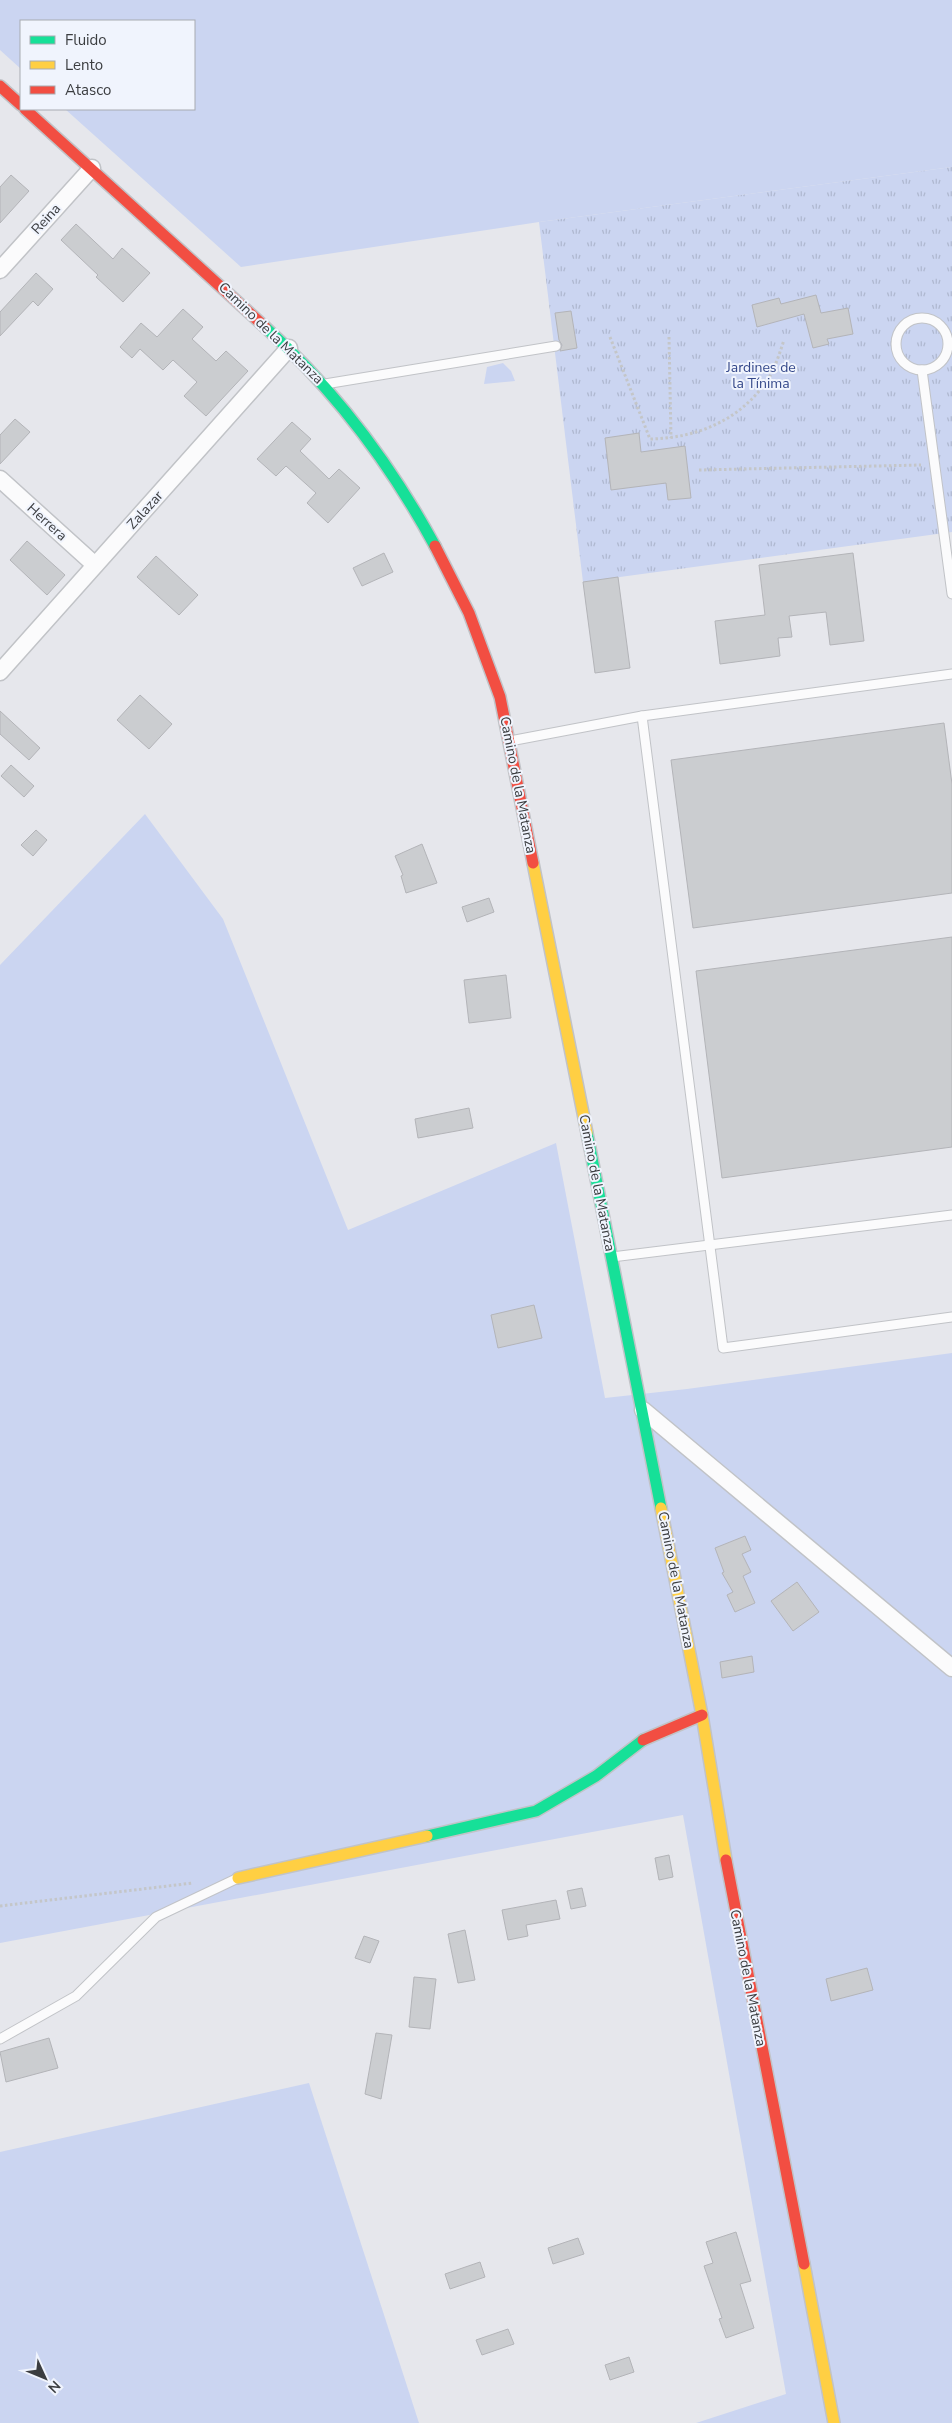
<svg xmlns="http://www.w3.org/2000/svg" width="952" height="2423" viewBox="0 0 952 2423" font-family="'Nunito Sans',sans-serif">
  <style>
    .grass { fill: #cbd5f1 }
    .park { fill: url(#park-tufts) }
    .building { fill: #cbcdd0; stroke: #b3b4b8 }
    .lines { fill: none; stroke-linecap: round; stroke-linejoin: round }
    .lane-casing { stroke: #c1c3c7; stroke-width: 11 }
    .street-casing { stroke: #c1c3c7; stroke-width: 19 }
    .fast-casing { stroke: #c1c3c7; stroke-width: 14 }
    .slow-casing { stroke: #c1c3c7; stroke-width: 14 }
    .jam-casing { stroke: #c1c3c7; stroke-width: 14 }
    .path { stroke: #c4c6c8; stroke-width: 3; stroke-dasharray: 2.5 2.5; stroke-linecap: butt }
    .lane { stroke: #fbfbfc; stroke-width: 9 }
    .street { stroke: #fbfbfc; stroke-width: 16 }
    .fast { stroke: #16e098; stroke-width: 11 }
    .slow { stroke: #ffcf43; stroke-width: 11 }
    .jam { stroke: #f24e42; stroke-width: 11 }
    .labels { text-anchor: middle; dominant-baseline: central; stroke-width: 4; stroke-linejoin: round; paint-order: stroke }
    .street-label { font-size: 14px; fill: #3b3d40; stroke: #f0f4fd }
    .park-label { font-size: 14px; fill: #34488a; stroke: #f0f4fd }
  </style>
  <defs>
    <pattern id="park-tufts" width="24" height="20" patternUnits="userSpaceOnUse" patternTransform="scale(1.25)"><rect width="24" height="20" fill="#cbd5f1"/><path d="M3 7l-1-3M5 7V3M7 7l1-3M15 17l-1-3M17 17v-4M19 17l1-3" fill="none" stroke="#afb8d0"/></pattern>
  </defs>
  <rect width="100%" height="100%" fill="#e6e7ec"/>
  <g class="grass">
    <path d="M0,0H952V167L539,222L241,267L65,109H194V21H21V69L0,50Z"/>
    <path d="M503,363L511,371L515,381L484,384L487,367Z"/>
    <path d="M145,814L223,919L348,1230L556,1143L605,1398L687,1389L952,1353V2423H696L786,2394L683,1815L0,1943V965Z"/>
    <path d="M309,2083L419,2423H0V2152Z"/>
  </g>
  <path class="park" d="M952,167V532L583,582L539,222Z"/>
  <g class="building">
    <path d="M11,175L29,191L0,223V187Z"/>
    <path d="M76,224L113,259L122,248L150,273L123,302L96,277L98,275L61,240Z"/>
    <path d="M36,273L53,289L38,306L33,301L0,336V312Z"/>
    <path d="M816,295L821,313L848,308L853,334L827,339L829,344L813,348L804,314L757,327L752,305L779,298L781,304Z"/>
    <path d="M183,309L203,327L192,339L216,361L226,351L248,371L206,416L184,396L197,382L173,360L163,370L140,349L132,358L120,347L141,323L157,337Z"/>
    <path d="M571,311L577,348L560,351L562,345L559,340L555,313Z"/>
    <path d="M15,419L30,432L0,464V435Z"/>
    <path d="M292,422L311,439L300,451L329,479L339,469L360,488L328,523L307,503L316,493L286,466L276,476L257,459Z"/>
    <path d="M639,433L641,452L685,446L691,498L668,500L666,483L611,490L605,438Z"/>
    <path d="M27,541L65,575L47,595L10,560Z"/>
    <path d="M384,553L393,572L362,586L353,568Z"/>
    <path d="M853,553L864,641L830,645L826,612L789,616L792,637L778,638L780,656L720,664L715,621L765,615L759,565Z"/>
    <path d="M156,556L198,595L179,615L137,577Z"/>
    <path d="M618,577L630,668L595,673L583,582Z"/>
    <path d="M140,695L172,724L149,749L117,720Z"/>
    <path d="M0,711L40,748L29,760L0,734Z"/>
    <path d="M944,723L952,784V893L693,928L671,760Z"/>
    <path d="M11,765L34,786L24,797L1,776Z"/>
    <path d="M36,830L47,840L33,856L21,845Z"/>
    <path d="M422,844L437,883L406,893L401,876L403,875L395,856Z"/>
    <path d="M489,898L494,912L467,922L462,907Z"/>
    <path d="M952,937V1147L722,1178L696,971Z"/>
    <path d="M506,975L511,1018L469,1023L464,980Z"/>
    <path d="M469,1108L473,1128L418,1138L415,1119Z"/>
    <path d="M534,1305L542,1338L498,1348L491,1315Z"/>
    <path d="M745,1536L751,1550L742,1554L751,1572L743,1576L755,1603L735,1612L727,1595L733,1592L722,1573L724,1572L715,1548Z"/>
    <path d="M797,1582L819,1612L793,1631L771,1601Z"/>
    <path d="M752,1656L754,1672L722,1678L720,1662Z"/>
    <path d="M669,1855L673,1877L659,1880L655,1858Z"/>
    <path d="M582,1888L586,1906L571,1909L567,1891Z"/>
    <path d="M556,1900L560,1919L526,1925L528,1936L508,1940L502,1910Z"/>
    <path d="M465,1930L475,1980L458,1983L448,1934Z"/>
    <path d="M364,1936L379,1941L370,1963L355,1958Z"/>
    <path d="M867,1968L873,1990L831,2001L826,1979Z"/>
    <path d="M414,1977L436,1979L430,2029L409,2027Z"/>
    <path d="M376,2033L392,2035L381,2099L365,2094Z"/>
    <path d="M49,2038L58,2068L6,2082L0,2052Z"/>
    <path d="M736,2232L751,2281L740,2284L754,2328L726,2338L719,2319L722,2318L704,2266L713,2263L706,2242Z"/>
    <path d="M578,2238L584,2254L553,2264L548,2248Z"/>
    <path d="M480,2262L485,2277L450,2289L445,2274Z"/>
    <path d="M508,2329L514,2344L482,2355L476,2340Z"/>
    <path d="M629,2357L634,2372L610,2380L605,2365Z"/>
  </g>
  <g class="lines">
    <defs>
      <g id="lane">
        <circle cx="922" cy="344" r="26"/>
        <path d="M922,370L952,594"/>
        <path d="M325,384L556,346"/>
        <path d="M952,674L642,716L723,1348L952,1317"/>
        <path d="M510,741L642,716"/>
        <path d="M612,1257L952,1215"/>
        <path d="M0,2039L76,1996L156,1917L238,1878"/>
      </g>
      <g id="street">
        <path d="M0,270L92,168"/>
        <path d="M0,479L95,565"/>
        <path d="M0,672L289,348"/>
        <path d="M643,1410L952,1668"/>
      </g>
      <g id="fast">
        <path d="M265,327C334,389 391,465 435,546"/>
        <path d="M587,1133L661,1508"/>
        <path d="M427,1836L536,1811L596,1776L643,1740"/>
      </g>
      <g id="slow">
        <path d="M533,863L587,1133"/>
        <path d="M661,1508L702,1715L726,1860"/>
        <path d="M238,1878L427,1836"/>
        <path d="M804,2264L834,2423"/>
      </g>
      <g id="jam">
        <path d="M0,86L21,105"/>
        <path d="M25,109L265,327"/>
        <path d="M435,546L469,613L500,697L533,863"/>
        <path d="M643,1740L702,1715"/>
        <path d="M726,1860L804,2264"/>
      </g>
    </defs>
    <use href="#lane" class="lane-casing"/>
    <use href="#street" class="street-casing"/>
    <use href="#fast" class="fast-casing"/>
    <use href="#slow" class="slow-casing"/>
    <use href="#jam" class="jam-casing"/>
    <g class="path">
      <path d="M610,337L650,439C699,438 743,419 770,376C776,365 780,352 784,340"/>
      <path d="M669,337L671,438"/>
      <path d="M699,470L921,465"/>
      <path d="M0,1906L193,1883"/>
    </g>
    <use href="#lane" class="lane"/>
    <use href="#street" class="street"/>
    <use href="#fast" class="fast"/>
    <use href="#slow" class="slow"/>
    <use href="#jam" class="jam"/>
  </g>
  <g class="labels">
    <g class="street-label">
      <text transform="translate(46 219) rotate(-48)">Reina</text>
      <text transform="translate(271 333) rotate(44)">Camino de la Matanza</text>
      <text transform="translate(145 510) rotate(-48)">Zalazar</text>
      <text transform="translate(47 522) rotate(42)">Herrera</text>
      <text transform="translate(518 785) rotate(79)">Camino de la Matanza</text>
      <text transform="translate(597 1183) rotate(79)">Camino de la Matanza</text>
      <text transform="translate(676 1580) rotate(79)">Camino de la Matanza</text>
      <text transform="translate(748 1978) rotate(79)">Camino de la Matanza</text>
    </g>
    <g class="park-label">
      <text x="761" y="367">Jardines de<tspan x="761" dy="16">la Tínima</tspan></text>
    </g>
  </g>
  <rect x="20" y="20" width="175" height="90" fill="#f0f4fd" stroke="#a8abb1"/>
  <rect x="30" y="36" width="25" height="8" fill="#16e098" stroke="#a8abb1"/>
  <text x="65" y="45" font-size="15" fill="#3b3d40">Fluido</text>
  <rect x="30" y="61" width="25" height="8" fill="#ffcf43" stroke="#a8abb1"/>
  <text x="65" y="70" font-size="15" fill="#3b3d40">Lento</text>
  <rect x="30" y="86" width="25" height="8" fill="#f24e42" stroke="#a8abb1"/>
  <text x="65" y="95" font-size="15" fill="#3b3d40">Atasco</text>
  <g transform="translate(45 2378) rotate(134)" stroke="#f0f4fd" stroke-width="4" paint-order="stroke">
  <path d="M0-4L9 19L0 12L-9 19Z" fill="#3b3d40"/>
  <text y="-8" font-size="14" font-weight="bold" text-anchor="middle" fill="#3b3d40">N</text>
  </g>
</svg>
